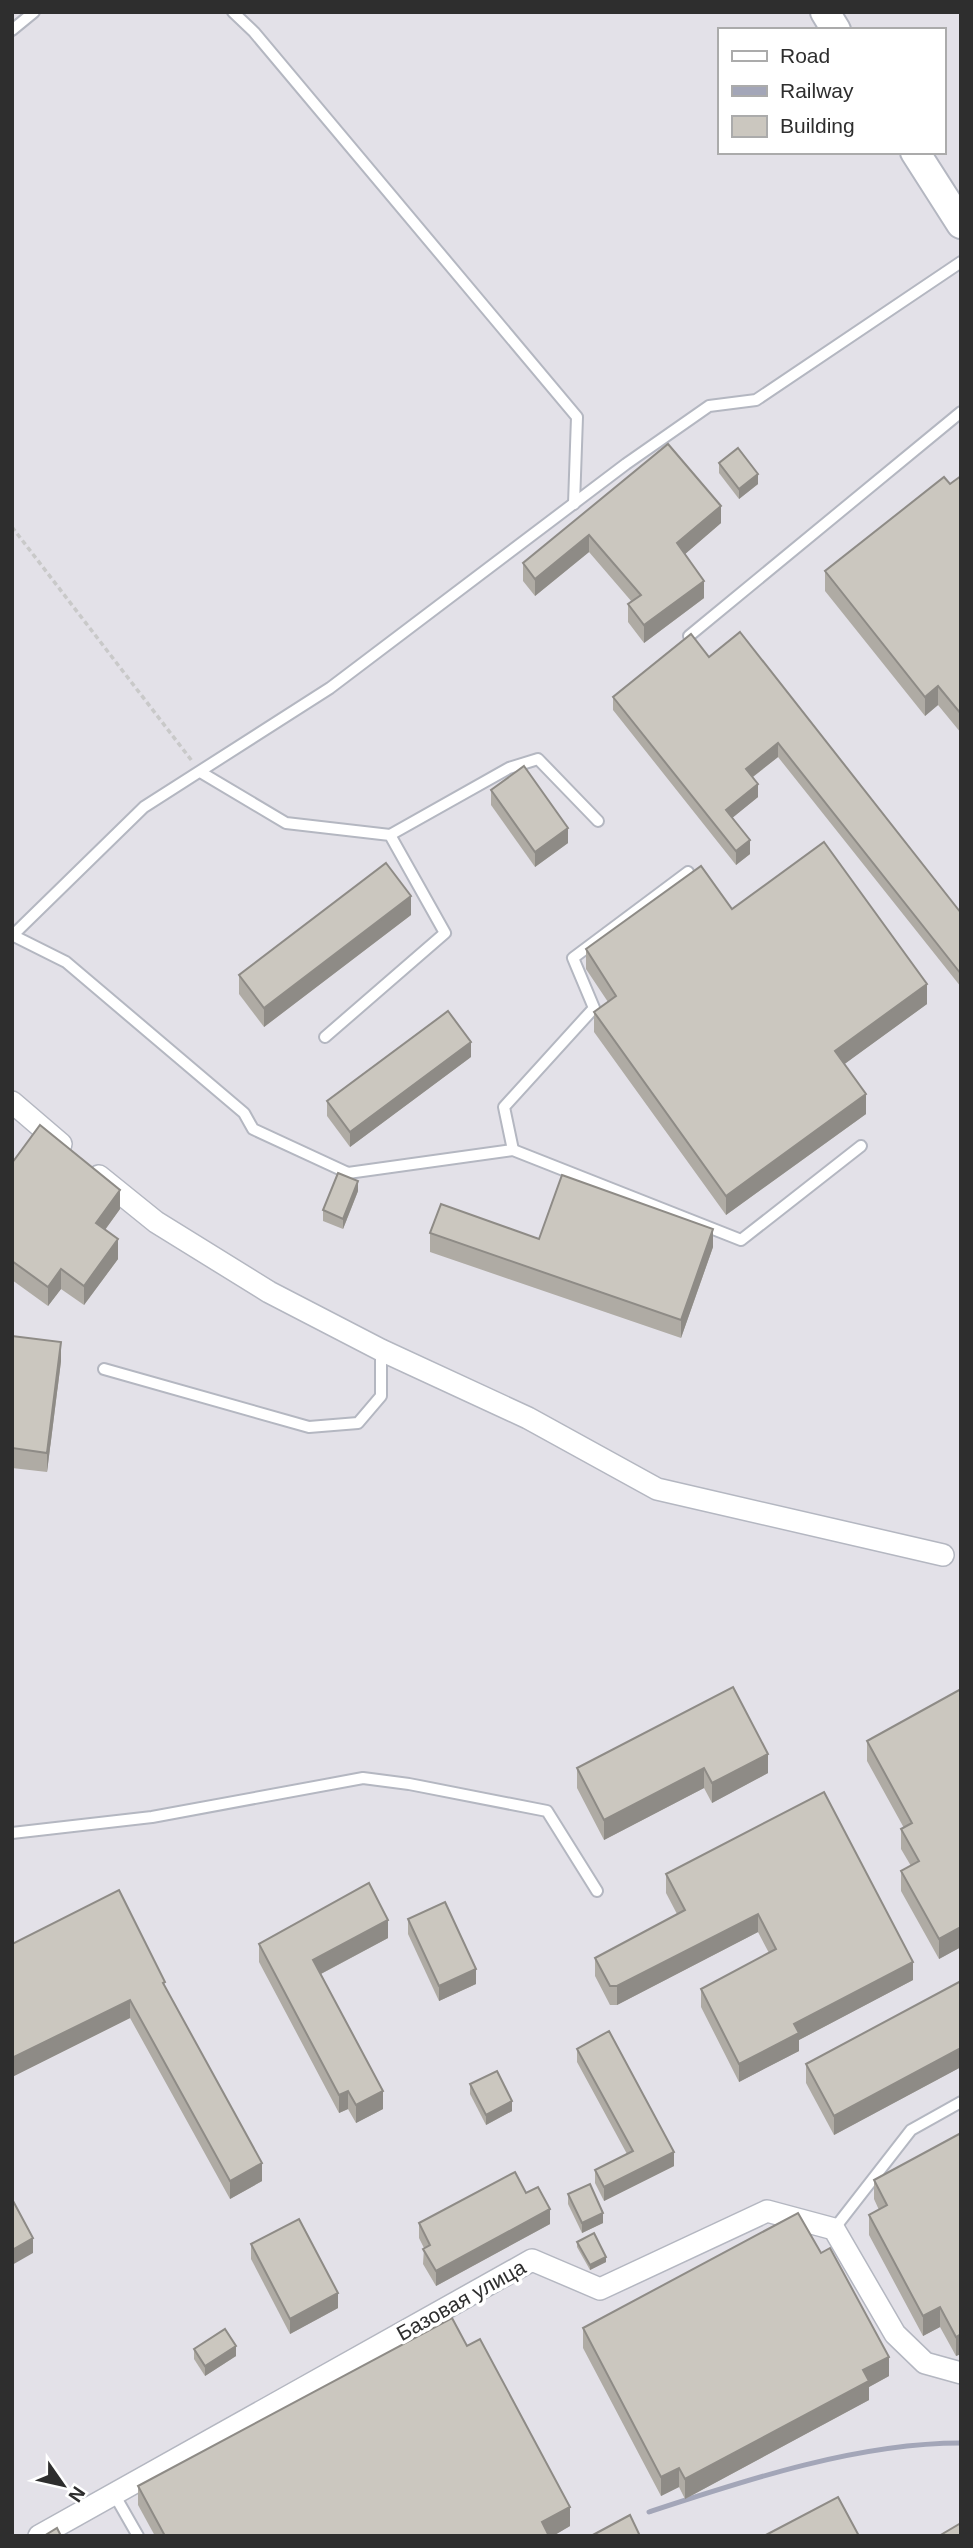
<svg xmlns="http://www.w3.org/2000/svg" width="973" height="2548" viewBox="0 0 973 2548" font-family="Helvetica,sans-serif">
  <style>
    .industrial { fill: #e3e1e8; fill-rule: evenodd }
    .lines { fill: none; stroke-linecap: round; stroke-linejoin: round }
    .lane-casing { stroke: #b4b7c1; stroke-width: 14 }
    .street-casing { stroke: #b4b7c1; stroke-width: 24 }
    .secondary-casing { stroke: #b4b7c1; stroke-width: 32 }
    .path { stroke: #c9c9c9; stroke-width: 3.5; stroke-dasharray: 5 3.5; stroke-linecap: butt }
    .lane { stroke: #fff; stroke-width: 10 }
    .street { stroke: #fff; stroke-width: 21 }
    .secondary { stroke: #fff; stroke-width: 28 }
    .rail { stroke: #a3a6b8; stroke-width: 5 }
    .wall { fill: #afaba4 }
    .shaded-wall { fill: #8e8b86 }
    .building { fill: #cbc7bf; stroke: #8e8b86; stroke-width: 2 }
    .labels { text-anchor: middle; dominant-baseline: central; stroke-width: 7; stroke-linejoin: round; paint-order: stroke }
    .street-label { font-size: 21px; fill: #2e2e2e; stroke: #fff }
  </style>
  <rect width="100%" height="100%" fill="#efe9e1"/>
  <path class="industrial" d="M12,12H961V2536H12ZM719,30H943V152H719Z"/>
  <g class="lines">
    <defs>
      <g id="lane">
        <path d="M233,12L254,32L577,417L574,504"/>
        <path d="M12,30L34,12"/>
        <path d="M689,636L961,412"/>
        <path d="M202,773L286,823L390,835L445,933L325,1037"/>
        <path d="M390,835L509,768L538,759L598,821"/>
        <path d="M14,934L144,807L330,688L626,464L709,406L756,400L961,262"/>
        <path d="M12,935L66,962L244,1113L253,1129L348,1173L513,1150L741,1240L861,1146"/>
        <path d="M513,1150L504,1107L594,1008L573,958L688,872"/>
        <path d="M104,1369L309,1427L358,1423L381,1396V1350"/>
        <path d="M12,1833L152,1817L363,1778L409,1784L547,1811L597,1891"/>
        <path d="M834,2229L911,2130L961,2102"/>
        <path d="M114,2494L138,2536"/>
      </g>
      <g id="street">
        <path d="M12,1102L61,1144"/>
        <path d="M99,1176L156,1222L269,1292L381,1350L528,1418L657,1489L943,1555"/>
        <path d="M39,2536L532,2260L600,2289L767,2211L834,2229L895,2334L925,2363L961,2373"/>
      </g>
      <g id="secondary">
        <path d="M825,12L836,30"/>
        <path d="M915,152L961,224"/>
      </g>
    </defs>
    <use href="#lane" class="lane-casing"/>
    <use href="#street" class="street-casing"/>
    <use href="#secondary" class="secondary-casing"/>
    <path class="path" d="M12,527L192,761"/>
    <use href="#lane" class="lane"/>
    <use href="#street" class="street"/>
    <use href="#secondary" class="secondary"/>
    <path class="rail" d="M649,2512C746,2480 857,2443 961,2443"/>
  </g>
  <g class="wall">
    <path d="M668,444L721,523L685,554L704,598L644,643L628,622V604L632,602L589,552L535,596L523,581V563Z"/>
    <path d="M719,463L758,484L739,499L719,473Z"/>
    <path d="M961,476V733L938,705L925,716L825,591V571Z"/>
    <path d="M709,657L961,913V987L778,757L753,777L758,797L732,818L750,854L736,865L613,710V697Z"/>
    <path d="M491,790L568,843L535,867L491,805Z"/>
    <path d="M732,909L927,1004L844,1064L866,1114L726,1215L594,1032V1012L608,1002L586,969V949Z"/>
    <path d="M411,915L264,1027L239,994V975Z"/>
    <path d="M471,1057L350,1147L327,1116V1101Z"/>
    <path d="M12,1163L120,1209L105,1230L118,1259L84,1305L61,1289L48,1306L12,1280Z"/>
    <path d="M358,1191L343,1229L323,1221V1210Z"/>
    <path d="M430,1233L539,1239L713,1247L681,1338L430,1252Z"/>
    <path d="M12,1336L61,1361L47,1472L12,1468Z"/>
    <path d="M733,1687L768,1773L712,1803L704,1788L604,1840L577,1788V1768Z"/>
    <path d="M961,1689V1947L939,1959L901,1891V1871L911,1866L901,1849V1829L904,1828L867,1761V1741Z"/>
    <path d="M666,1874L913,1980L799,2040V2051L739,2082L701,2007V1989L769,1953L758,1932L617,2005H610L595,1976V1958L677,1914L666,1893Z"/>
    <path d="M408,1919L476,1984L439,2001L408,1934Z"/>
    <path d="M388,1938L321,1974L383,2109L356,2123L348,2109L339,2113L259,1962V1944Z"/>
    <path d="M12,1944L165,1987L262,2181L230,2199L130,2018L12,2077Z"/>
    <path d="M961,1981V2067L834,2135L806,2083V2064Z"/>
    <path d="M577,2049L674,2166L604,2201L595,2183V2170L627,2154L577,2062Z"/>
    <path d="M470,2084L512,2111L486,2125L470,2094Z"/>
    <path d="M961,2133V2354L956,2356L940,2327L923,2336L869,2235V2215L879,2210L874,2199V2180Z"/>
    <path d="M526,2193L550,2224L436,2286L423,2264L424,2248L419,2238V2223Z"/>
    <path d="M568,2194L603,2223L582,2233L568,2204Z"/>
    <path d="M577,2242L606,2262L590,2270L577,2247Z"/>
    <path d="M251,2244L338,2308L290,2334L251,2259Z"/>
    <path d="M583,2328L889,2376L869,2387V2400L685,2499L679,2487L661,2496L583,2348Z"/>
    <path d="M467,2346L570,2526L553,2536H155L138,2505V2486Z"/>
    <path d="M194,2349L236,2356L205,2376L194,2359Z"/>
  </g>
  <g class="shaded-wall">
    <path d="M758,474V484L739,499V489Z"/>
    <path d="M721,506V523L677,561V543Z"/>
    <path d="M589,535V552L535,596V579Z"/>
    <path d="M704,581V598L644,643V625Z"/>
    <path d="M938,686V705L925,716V697Z"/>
    <path d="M778,743V757L746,782V769Z"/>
    <path d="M758,784V797L726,823V810Z"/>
    <path d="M568,828V843L535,867V852Z"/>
    <path d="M750,840V854L736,865V851Z"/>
    <path d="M411,896V915L264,1027V1008Z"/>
    <path d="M927,984V1004L835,1071V1051Z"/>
    <path d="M471,1042V1057L350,1147V1132Z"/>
    <path d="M866,1094V1114L726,1215V1196Z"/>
    <path d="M358,1181V1191L343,1229V1219Z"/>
    <path d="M120,1190V1209L96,1242V1223Z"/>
    <path d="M713,1229V1247L681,1338V1320Z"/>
    <path d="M118,1239V1259L84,1305V1286Z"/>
    <path d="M61,1269V1289L48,1306V1287Z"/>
    <path d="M61,1342V1361L47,1472V1453Z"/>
    <path d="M768,1754V1773L712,1803V1783Z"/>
    <path d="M704,1768V1788L604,1840V1820Z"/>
    <path d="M758,1914V1932L617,2005V1986Z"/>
    <path d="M388,1920V1938L313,1978V1960Z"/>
    <path d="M961,1927V1947L939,1959V1939Z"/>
    <path d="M913,1962V1980L799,2040V2051L739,2082V2064L794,2024Z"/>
    <path d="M476,1969V1984L439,2001V1986Z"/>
    <path d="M130,2000V2018L12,2077V2058Z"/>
    <path d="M961,2048V2067L834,2135V2116Z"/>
    <path d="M348,2091V2109L339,2113V2095Z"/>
    <path d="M383,2091V2109L356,2123V2105Z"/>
    <path d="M512,2101V2111L486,2125V2115Z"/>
    <path d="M674,2152V2166L604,2201V2187Z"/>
    <path d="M262,2163V2181L230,2199V2181Z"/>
    <path d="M550,2209V2224L436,2286V2271Z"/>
    <path d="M603,2213V2223L582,2233V2223Z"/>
    <path d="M33,2238V2253L12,2265V2250Z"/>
    <path d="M606,2257V2262L590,2270V2265Z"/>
    <path d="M338,2293V2308L290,2334V2319Z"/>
    <path d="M940,2307V2327L923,2336V2316Z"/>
    <path d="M961,2334V2354L956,2356V2337Z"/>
    <path d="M236,2346V2356L205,2376V2366Z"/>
    <path d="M889,2357V2376L869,2387V2400L685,2499V2479L863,2370Z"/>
    <path d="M679,2468V2487L661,2496V2477Z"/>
    <path d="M570,2507V2526L553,2536H542V2522Z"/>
  </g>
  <g class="building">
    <path d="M668,444L721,506L677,543L704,581L644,625L628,604L641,595L589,535L535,579L523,563Z"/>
    <path d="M738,448L758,474L739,489L719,463Z"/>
    <path d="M961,476V714L938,686L925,697L825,571L944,477L950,484Z"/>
    <path d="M740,632L961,913V974L778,743L746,769L758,784L726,810L750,840L736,851L613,697L691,634L709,657Z"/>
    <path d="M524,766L568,828L535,852L491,790Z"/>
    <path d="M824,842L927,984L835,1051L866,1094L726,1196L594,1012L616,996L586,949L701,866L732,909Z"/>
    <path d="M386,863L411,896L264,1008L239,975Z"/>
    <path d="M448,1011L471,1042L350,1132L327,1101Z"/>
    <path d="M40,1125L120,1190L96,1223L118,1239L84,1286L61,1269L48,1287L12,1261V1163Z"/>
    <path d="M338,1173L358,1181L343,1219L323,1210Z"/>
    <path d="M562,1175L713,1229L681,1320L430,1233L441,1204L539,1239Z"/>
    <path d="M12,1336L61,1342L47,1453L12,1448Z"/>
    <path d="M733,1687L768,1754L712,1783L704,1768L604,1820L577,1768Z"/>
    <path d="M961,1689V1927L939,1939L901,1871L919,1861L901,1829L912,1823L867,1741Z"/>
    <path d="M824,1792L913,1962L794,2024L799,2033L739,2064L701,1989L776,1949L758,1914L617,1986H610L595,1958L685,1910L666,1874Z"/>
    <path d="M369,1883L388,1920L313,1960L383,2091L356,2105L348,2091L339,2095L259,1944Z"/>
    <path d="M119,1890L165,1982L163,1983L262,2163L230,2181L130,2000L12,2058V1944Z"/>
    <path d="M445,1902L476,1969L439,1986L408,1919Z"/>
    <path d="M961,1981V2048L834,2116L806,2064Z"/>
    <path d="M609,2031L674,2152L604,2187L595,2170L633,2151L577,2049Z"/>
    <path d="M497,2071L512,2101L486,2115L470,2084Z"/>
    <path d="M961,2133V2334L956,2337L940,2307L923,2316L869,2215L887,2205L874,2180Z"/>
    <path d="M515,2172L526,2193L538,2187L550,2209L436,2271L423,2249L430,2245L419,2223Z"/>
    <path d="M590,2184L603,2213L582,2223L568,2194Z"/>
    <path d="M12,2199L33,2238L12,2250Z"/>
    <path d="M798,2213L821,2253L830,2248L889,2357L863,2370L869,2381L685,2479L679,2468L661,2477L583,2328Z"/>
    <path d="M299,2219L338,2293L290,2319L251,2244Z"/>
    <path d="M594,2233L606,2257L590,2265L577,2242Z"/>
    <path d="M452,2318L467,2346L480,2339L570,2507L542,2522L549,2536H165L138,2486Z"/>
    <path d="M225,2329L236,2346L205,2366L194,2349Z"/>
    <path d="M838,2497L859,2536H764Z"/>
    <path d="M630,2515L640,2536H591Z"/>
    <path d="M961,2523V2536H939Z"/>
    <path d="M57,2528L61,2536H44Z"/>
  </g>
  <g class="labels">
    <g class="street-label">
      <text transform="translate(461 2300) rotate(-29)">Базовая улица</text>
    </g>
  </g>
  <rect width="973" height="2548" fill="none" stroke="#2e2e2e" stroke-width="28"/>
  <rect x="718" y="28" width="228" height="126" fill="#ffffff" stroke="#ababab" stroke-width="2"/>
  <rect x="732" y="51" width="35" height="10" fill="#ffffff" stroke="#ababab" stroke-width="2"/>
  <text x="780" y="63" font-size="21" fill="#2e2e2e">Road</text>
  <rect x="732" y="86" width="35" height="10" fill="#a3a6b8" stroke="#ababab" stroke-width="2"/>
  <text x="780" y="98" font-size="21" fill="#2e2e2e">Railway</text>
  <rect x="732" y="116" width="35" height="21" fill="#cbc7bf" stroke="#ababab" stroke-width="2"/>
  <text x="780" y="133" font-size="21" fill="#2e2e2e">Building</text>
  <g transform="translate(63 2485) rotate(124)" stroke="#ffffff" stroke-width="5" paint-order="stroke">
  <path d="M0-5L12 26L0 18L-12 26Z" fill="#2e2e2e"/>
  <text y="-10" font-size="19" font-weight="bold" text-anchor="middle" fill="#2e2e2e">N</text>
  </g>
</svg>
